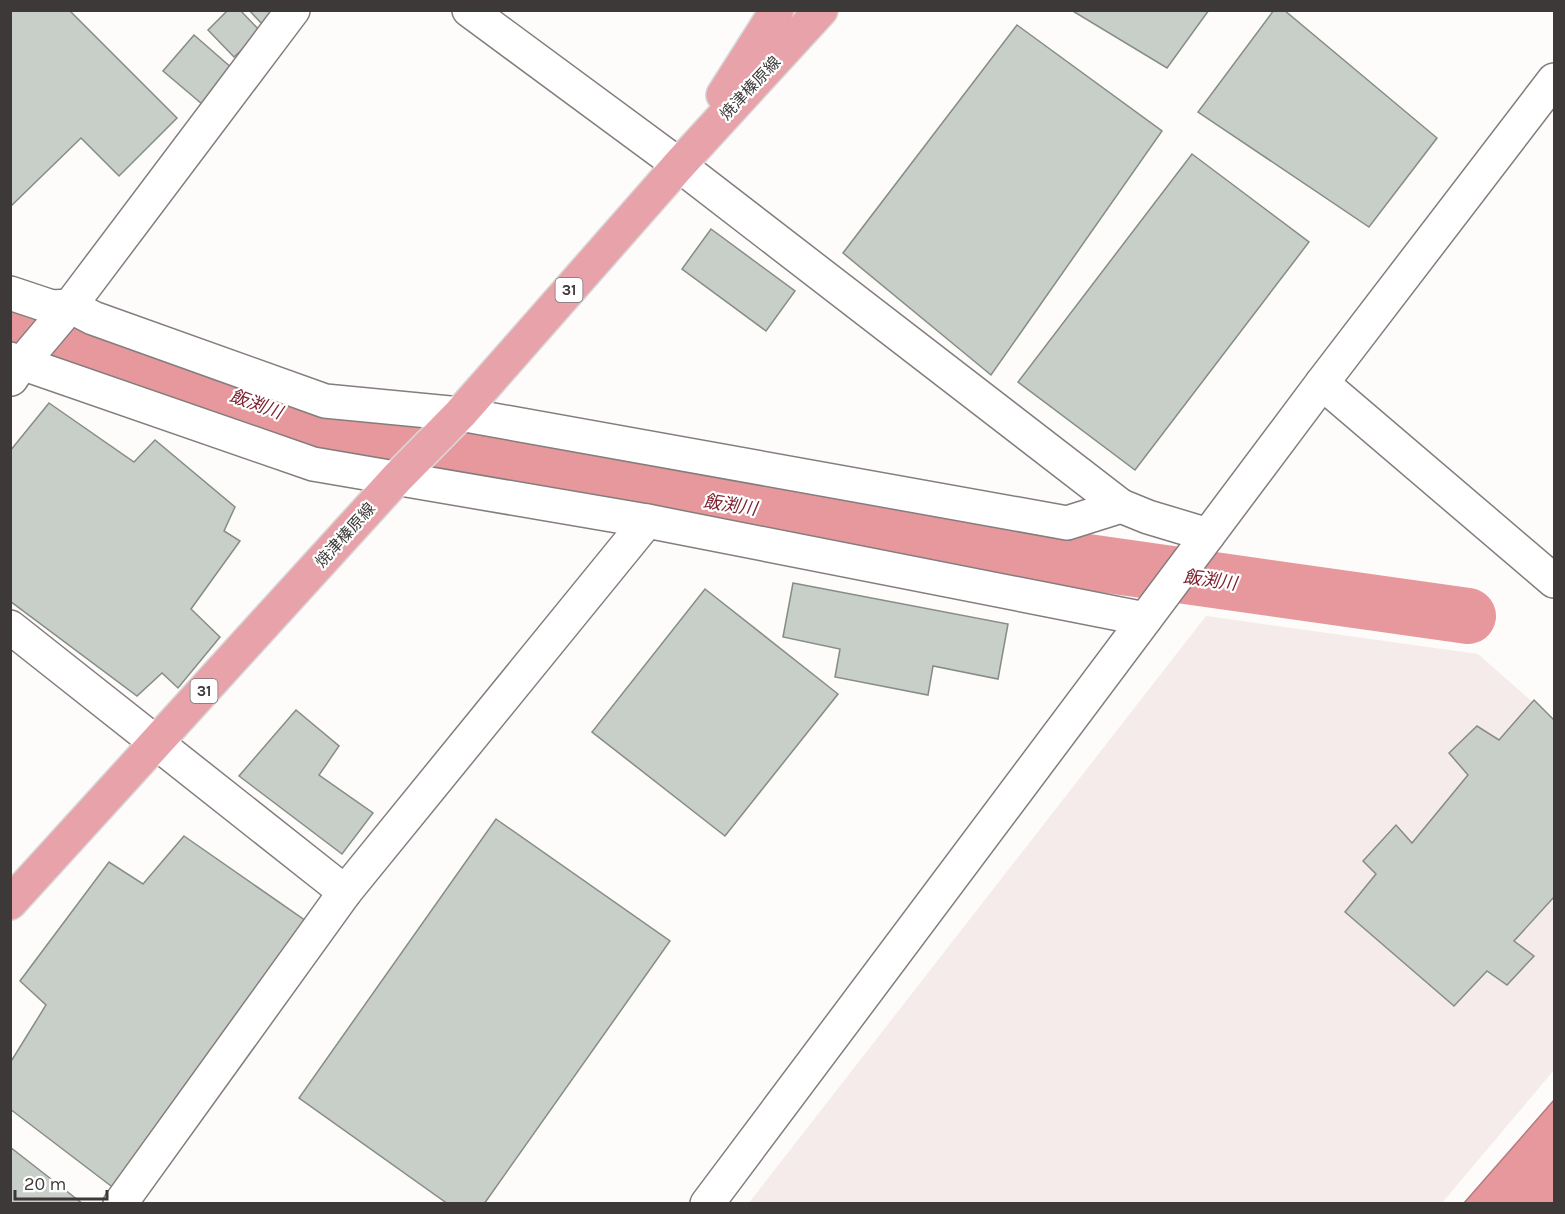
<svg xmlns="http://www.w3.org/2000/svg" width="1565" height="1214" viewBox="0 0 1565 1214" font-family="Karla,'Noto Sans JP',sans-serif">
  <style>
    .built { fill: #f5ebeb }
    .water { fill: #e6989c; stroke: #b37c7e; stroke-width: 1.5 }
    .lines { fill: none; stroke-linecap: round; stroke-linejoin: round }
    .river { stroke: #e6989c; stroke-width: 56 }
    .building { fill: #c8cec8; stroke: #868c86; stroke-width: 1.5 }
    .minor-casing { stroke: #857d7d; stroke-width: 36 }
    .major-casing { stroke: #d8d7d7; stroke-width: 36 }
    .minor { stroke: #fff; stroke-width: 33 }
    .major { stroke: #e8a2a9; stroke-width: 33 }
    .labels { text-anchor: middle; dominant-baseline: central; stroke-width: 4.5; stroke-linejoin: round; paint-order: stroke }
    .shield { fill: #fff; stroke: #777474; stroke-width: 1.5 }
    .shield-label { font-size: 15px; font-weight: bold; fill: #3d3939 }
    .street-label { font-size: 16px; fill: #3d3939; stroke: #fff }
    .water-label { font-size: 18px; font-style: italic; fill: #7e2331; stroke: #fff }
  </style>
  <rect width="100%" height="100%" fill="#fefbfb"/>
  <path class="built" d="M1206,616L1478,654L1554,721V1070L1442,1203L748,1204Z"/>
  <path class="water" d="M1554,1100V1203H1464Z"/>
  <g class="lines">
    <path class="river" d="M10,317L356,440L534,473L1080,561L1468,616"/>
  </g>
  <g class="building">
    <path d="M10,10H69L177,118L119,176L81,138L10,207Z"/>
    <path d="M228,10H240L261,32L234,57L208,30Z"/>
    <path d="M249,10H276L262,24Z"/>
    <path d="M1071,10H1209L1167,68Z"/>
    <path d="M1274,10H1284L1437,138L1369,227L1198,112Z"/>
    <path d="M1017,25L1162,131L991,375L843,253Z"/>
    <path d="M194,35L233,69L202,104L163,71Z"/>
    <path d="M1192,154L1309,242L1135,470L1018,382Z"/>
    <path d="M711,229L795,291L766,331L682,269Z"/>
    <path d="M49,403L134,462L155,440L235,507L224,531L240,541L191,609L220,637L178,688L162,673L137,696L10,601V451Z"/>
    <path d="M793,583L1008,624L998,679L933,666L928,695L835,677L840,649L783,637Z"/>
    <path d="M705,589L838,694L725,836L592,732Z"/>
    <path d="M1534,700L1554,720V897L1514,941L1534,956L1507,985L1487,971L1454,1006L1345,912L1376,874L1363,861L1396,825L1412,843L1468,775L1449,753L1477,726L1499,740Z"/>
    <path d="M296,710L339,746L319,775L373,813L342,854L239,776Z"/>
    <path d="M496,819L670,941L484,1204H448L299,1098Z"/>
    <path d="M184,836L306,921L115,1189L10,1109V1063L46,1005L20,981L109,862L143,884Z"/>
    <path d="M10,1147L83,1204H10Z"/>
  </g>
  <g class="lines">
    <defs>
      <g id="minor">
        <path d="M469,10L679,165L1121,506"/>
        <path d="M10,293L52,307L70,306L93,318L325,401L460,414L1067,523L1121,506L1148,517L1208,535"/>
        <path d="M10,359L313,464L647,521"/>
        <path d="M11,379L22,363L70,306L293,10"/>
        <path d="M1322,383L1554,581"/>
        <path d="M10,627L345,892"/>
        <path d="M120,1204L345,892L647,521L1145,619"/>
        <path d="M707,1204L1322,383L1554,80"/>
      </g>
      <g id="major">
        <path d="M723,95L777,10"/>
        <path d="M10,903L397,478L460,414L679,165L821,10"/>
      </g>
    </defs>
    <use href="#minor" class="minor-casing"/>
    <use href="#major" class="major-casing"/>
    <use href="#minor" class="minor"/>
    <use href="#major" class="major"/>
  </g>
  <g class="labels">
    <g class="shield">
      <rect x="555.5" y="278" width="27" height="24" rx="4.5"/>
      <rect x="190.5" y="679" width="27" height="24" rx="4.5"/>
    </g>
    <g class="shield-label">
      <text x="569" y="290">31</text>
      <text x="204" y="691">31</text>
    </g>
    <g class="street-label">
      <text transform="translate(750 88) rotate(-47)">焼津榛原線</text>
      <text transform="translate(345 535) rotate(-48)">焼津榛原線</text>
    </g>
    <g class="water-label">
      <text transform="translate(256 404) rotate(20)">飯渕川</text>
      <text transform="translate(730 505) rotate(9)">飯渕川</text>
      <text transform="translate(1210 580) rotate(8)">飯渕川</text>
    </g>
  </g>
  <rect width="1565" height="1214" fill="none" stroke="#3d3939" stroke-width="24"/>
  <path d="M15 1190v9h92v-9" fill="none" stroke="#3d3939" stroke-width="3"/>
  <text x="24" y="1190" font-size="18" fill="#3d3939" stroke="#ffffff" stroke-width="4.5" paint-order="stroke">20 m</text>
</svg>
